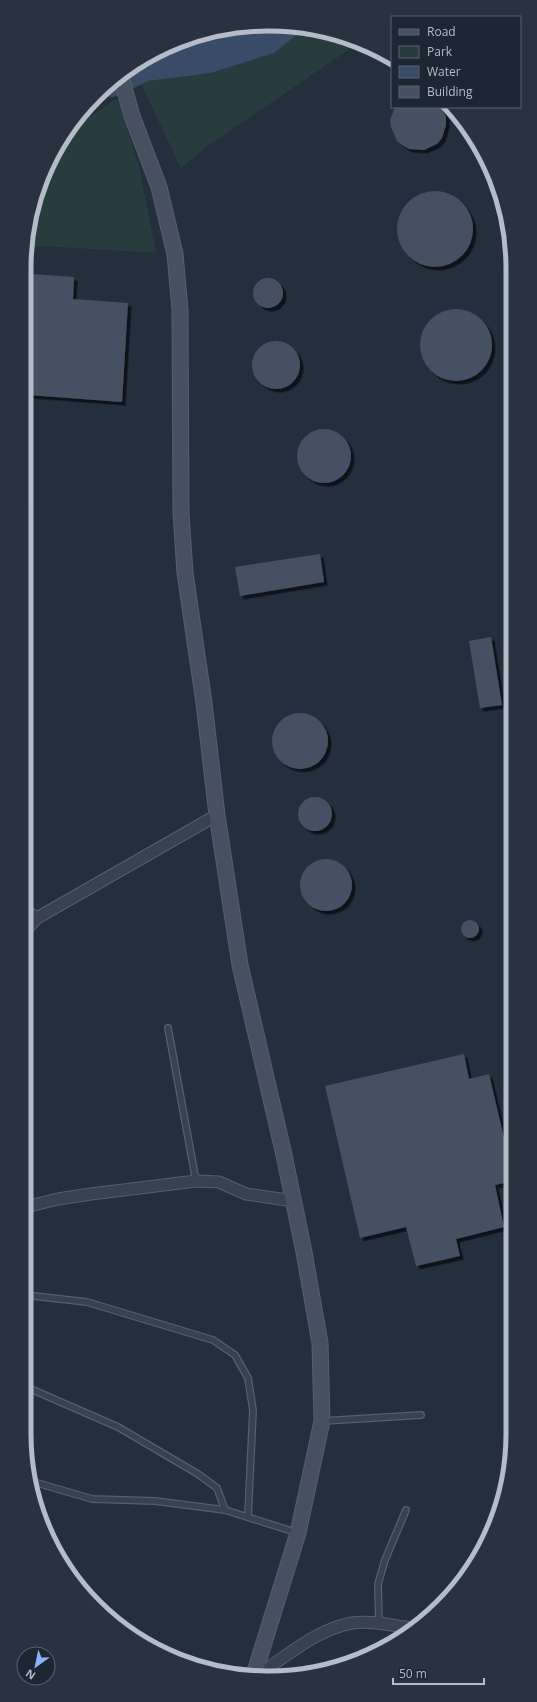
<svg xmlns="http://www.w3.org/2000/svg" width="537" height="1702" viewBox="0 0 537 1702" font-family="'Open Sans',sans-serif">
  <style>
    .green { fill: #263c3f }
    .water { fill: #394c67 }
    .lines { fill: none; stroke-linecap: round; stroke-linejoin: round }
    .river { stroke: #394c67; stroke-width: 22 }
    .building { fill: #455162; filter: url(#shadow) }
    .lane-casing { stroke: #565f6c; stroke-width: 8 }
    .street-casing { stroke: #565f6c; stroke-width: 13 }
    .secondary-casing { stroke: #565f6c; stroke-width: 17 }
    .lane { stroke: #38414e; stroke-width: 5.5 }
    .street { stroke: #38414e; stroke-width: 11 }
    .secondary { stroke: #465061; stroke-width: 15 }
    .rim { fill: none; stroke: #b4bcc9; stroke-width: 5 }
  </style>
  <defs>
    <filter id="shadow"><feDropShadow dx="3.5" dy="3.5" stdDeviation="0" flood-color="#0009"/></filter>
  </defs>
  <rect width="100%" height="100%" fill="#242f3e"/>
  <g class="green">
    <path d="M304,29H316L357,44L205,148L181,168L140,82L211,73L274,53Z"/>
    <path d="M117,98L139,167L156,253L42,246L29,249V221L64,135Z"/>
  </g>
  <path class="water" d="M221,29H304L274,53L211,73L140,82L135,64Z"/>
  <g class="lines">
    <path class="river" d="M112,86L165,61"/>
  </g>
  <g class="building">
    <path d="M395,107H441L446,117V125L442,138L437,144L424,150L409,149L402,145L397,141L391,127L390,120Z"/>
    <circle cx="435" cy="229" r="38"/>
    <path d="M32,274L74,277L73,299L128,303L122,402L28,395V288L32,289Z"/>
    <circle cx="268" cy="293" r="15"/>
    <circle cx="456" cy="345" r="36"/>
    <circle cx="276" cy="365" r="24"/>
    <circle cx="324" cy="456" r="27"/>
    <path d="M320,554L324,582L240,596L235,567Z"/>
    <path d="M491,637L502,705L480,708L469,641Z"/>
    <circle cx="300" cy="741" r="28"/>
    <circle cx="315" cy="814" r="17"/>
    <circle cx="326" cy="885" r="26"/>
    <circle cx="470" cy="929" r="9"/>
    <path d="M464,1054L469,1079L489,1074L509,1159V1182L495,1185L504,1227L456,1239L460,1256L416,1266L406,1227L360,1238L325,1086Z"/>
  </g>
  <g class="lines">
    <defs>
      <g id="lane">
        <path d="M168,1028L196,1181"/>
        <path d="M25,1295L87,1302L213,1340L235,1355L248,1378L253,1410L248,1517"/>
        <path d="M24,1386L118,1427L198,1474L217,1488L225,1510"/>
        <path d="M323,1421L421,1415"/>
        <path d="M34,1482L92,1499L155,1501L225,1510L298,1533"/>
        <path d="M379,1623L378,1584L385,1560L406,1510"/>
      </g>
      <g id="street">
        <path d="M26,911L37,918"/>
        <path d="M26,930L37,918L217,815"/>
        <path d="M25,1207L58,1199L91,1194L196,1181L219,1182L246,1194L294,1201"/>
        <path d="M258,1675C287,1656 317,1629 352,1623C371,1620 393,1626 413,1628"/>
      </g>
      <path id="secondary" d="M121,77L132,116L159,187L175,254L180,310L181,513L185,573L204,703L217,815L240,965L284,1155L304,1252L320,1343L322,1421L298,1533L254,1675"/>
    </defs>
    <use href="#lane" class="lane-casing"/>
    <use href="#street" class="street-casing"/>
    <use href="#secondary" class="secondary-casing"/>
    <use href="#lane" class="lane"/>
    <use href="#street" class="street"/>
    <use href="#secondary" class="secondary"/>
  </g>
  <path d="M0 0H537V1702H0ZM268 31H269A237 237 0 0 1 506 268V1434A237 237 0 0 1 269 1671H268A237 237 0 0 1 31 1434V268A237 237 0 0 1 268 31Z" fill="#29323f" fill-rule="evenodd"/>
  <path class="rim" d="M268 31H269A237 237 0 0 1 506 268V1434A237 237 0 0 1 269 1671H268A237 237 0 0 1 31 1434V268A237 237 0 0 1 268 31Z"/>
  <rect x="391" y="16" width="130" height="92" fill="#1d2633" stroke="#59626f"/>
  <rect x="399" y="29" width="20" height="6" fill="#465061" stroke="#59626f"/>
  <text x="427" y="36" font-size="12" fill="#b4bcc9">Road</text>
  <rect x="399" y="46" width="20" height="12" fill="#263c3f" stroke="#59626f"/>
  <text x="427" y="56" font-size="12" fill="#b4bcc9">Park</text>
  <rect x="399" y="66" width="20" height="12" fill="#394c67" stroke="#59626f"/>
  <text x="427" y="76" font-size="12" fill="#b4bcc9">Water</text>
  <rect x="399" y="86" width="20" height="12" fill="#455162" stroke="#59626f"/>
  <text x="427" y="96" font-size="12" fill="#b4bcc9">Building</text>
  <g transform="translate(36 1666) rotate(213)"><circle r="19" fill="#1d2633" stroke="#59626f"/>
  <path d="M0-3L7 15L0 10L-7 15Z" fill="#8ab4f8"/>
  <text y="-6" font-size="11" font-weight="bold" text-anchor="middle" fill="#b4bcc9">N</text>
  </g>
  <path d="M393 1678v6h91v-6" fill="none" stroke="#b4bcc9" stroke-width="2"/>
  <text x="399" y="1678" font-size="12" fill="#b4bcc9" stroke="#1d2633" stroke-width="3" paint-order="stroke">50 m</text>
</svg>
